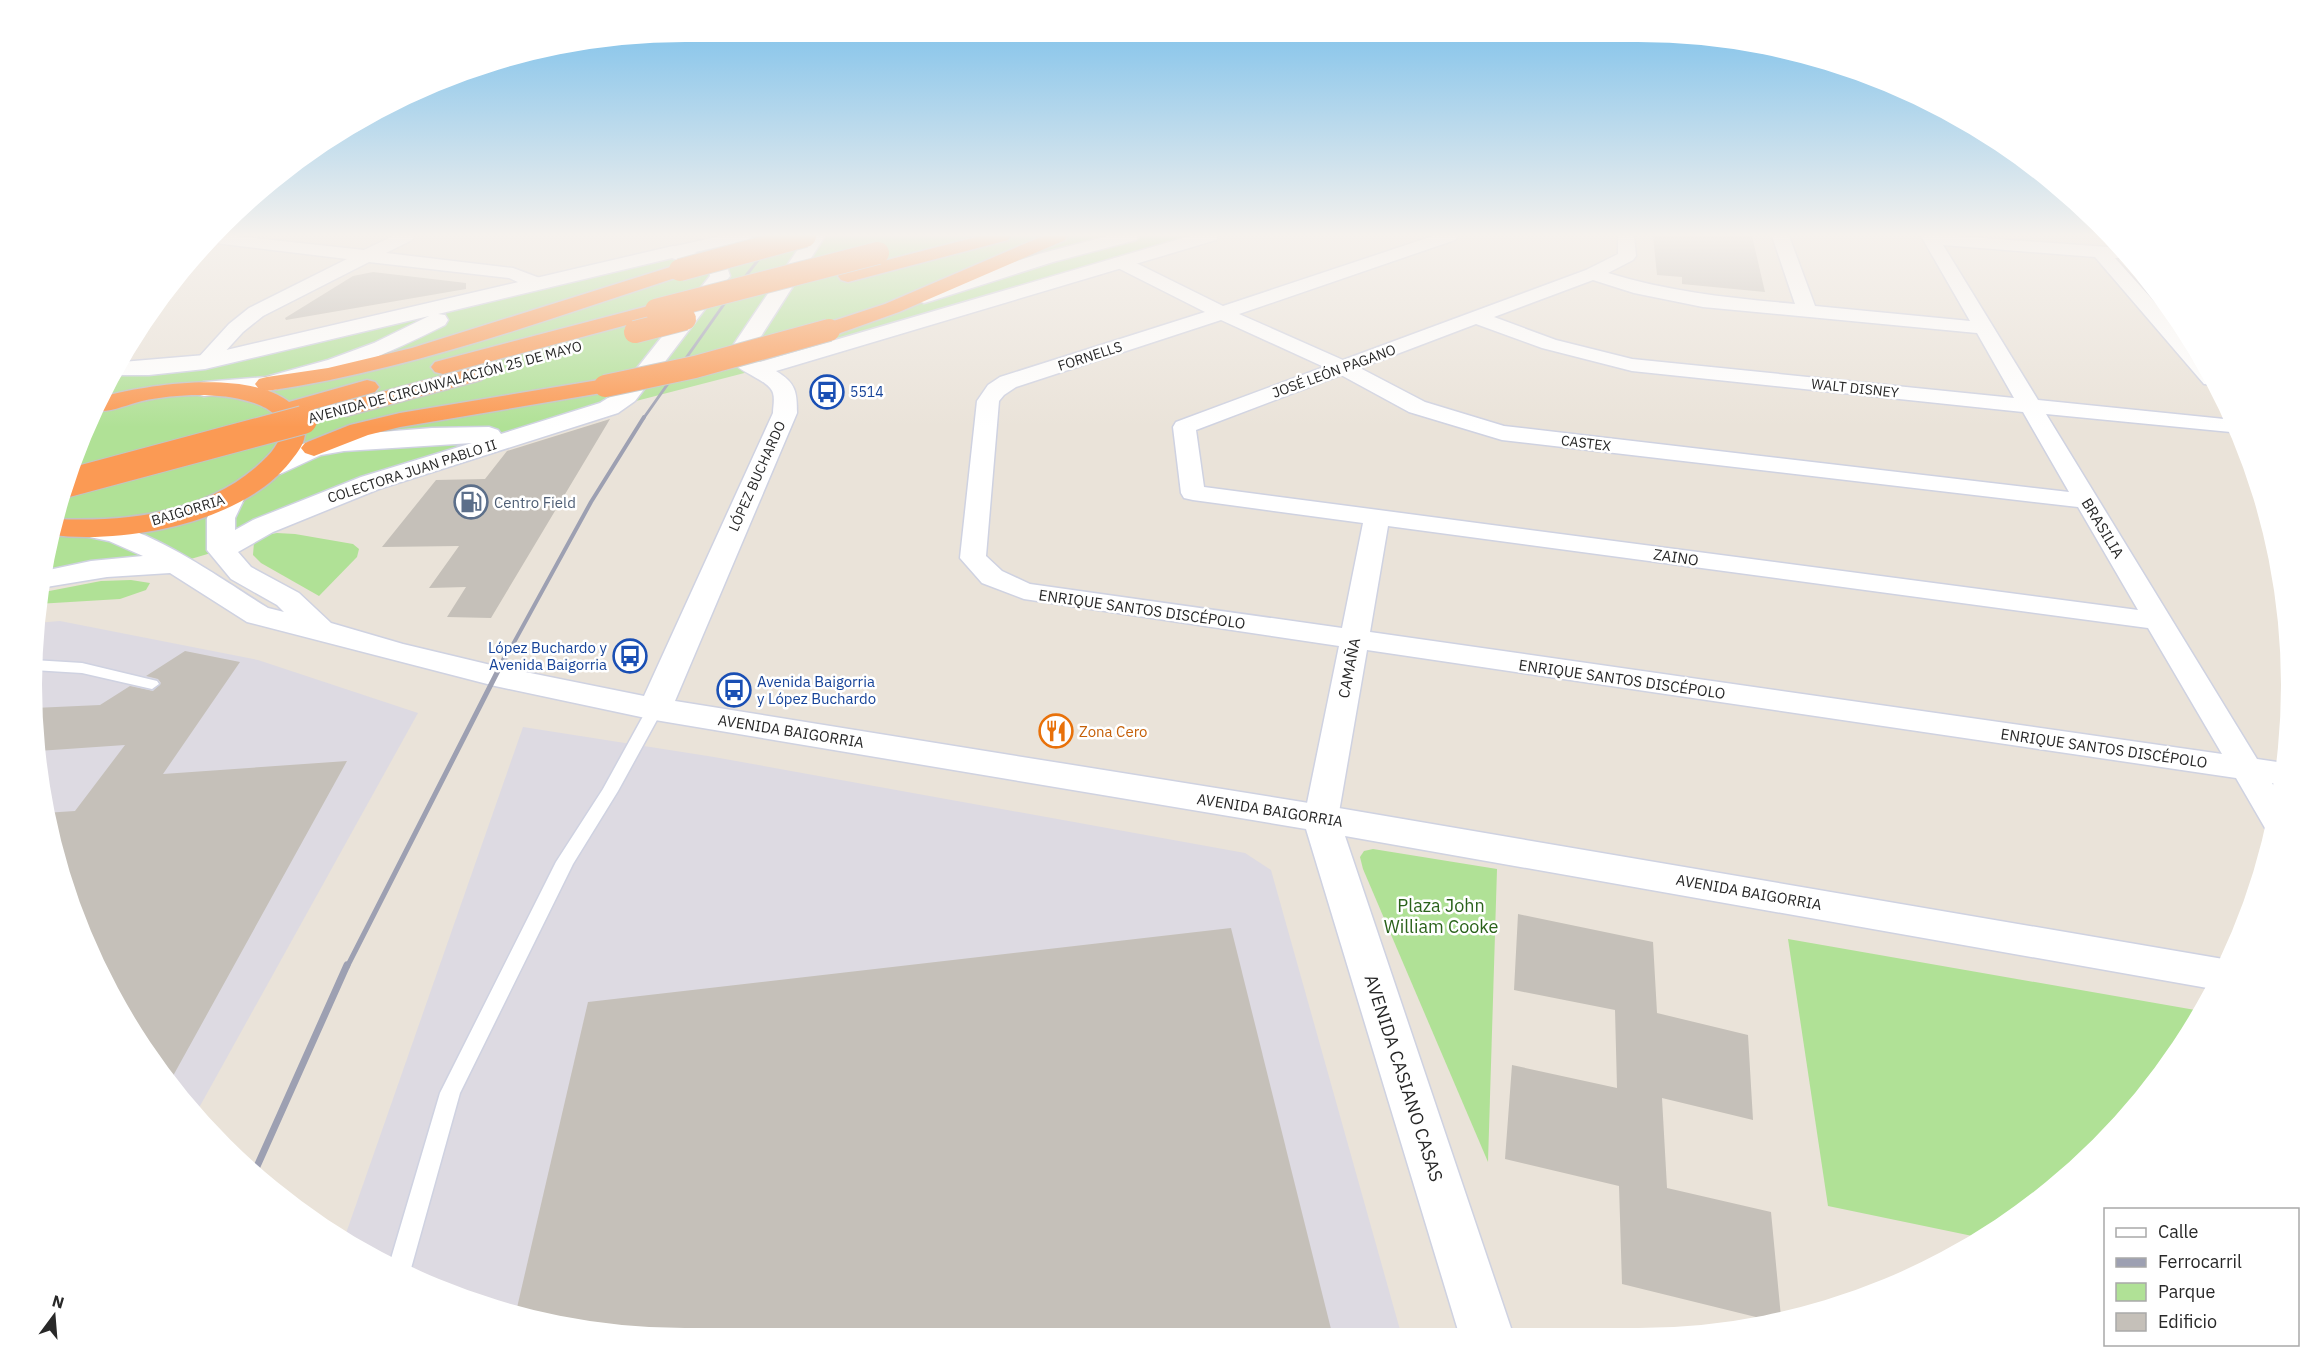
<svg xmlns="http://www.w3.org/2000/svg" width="2323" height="1370" viewBox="0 0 2323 1370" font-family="'IBM Plex Sans',sans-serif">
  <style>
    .industrial { fill: #dddae2 }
    .green { fill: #b0e196 }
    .building { fill: #c5c0b9 }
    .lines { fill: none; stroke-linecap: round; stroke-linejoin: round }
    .lane-casing { stroke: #cfd2e1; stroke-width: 3 }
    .street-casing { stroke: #cfd2e1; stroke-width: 3 }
    .secondary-casing { stroke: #cfd2e1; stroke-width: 3 }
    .highway-casing { stroke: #c3c3c3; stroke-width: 3 }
    .lane { fill: #fff; fill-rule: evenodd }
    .street { fill: #fff; fill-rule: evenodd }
    .secondary { fill: #fff; fill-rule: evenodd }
    .highway { fill: #fb9a54; fill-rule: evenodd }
    .rail-far3 { stroke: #9da0b2; stroke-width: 3 }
    .rail-far2 { stroke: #9da0b2; stroke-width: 4 }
    .rail-far1 { stroke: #9da0b2; stroke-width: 5 }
    .rail { stroke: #9da0b2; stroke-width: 7 }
    .highway-bridge-far1-casing { stroke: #c3c3c3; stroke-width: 24; stroke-linecap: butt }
    .highway-bridge-casing { stroke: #c3c3c3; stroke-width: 30; stroke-linecap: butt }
    .highway-bridge-far1 { stroke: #fb9a54; stroke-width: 22 }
    .highway-bridge { stroke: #fb9a54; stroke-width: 28 }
    .labels { text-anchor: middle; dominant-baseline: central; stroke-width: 5; stroke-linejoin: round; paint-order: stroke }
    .far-street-label { font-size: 14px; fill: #282828; stroke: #fff }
    .far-transit-label { font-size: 14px; fill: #164399; stroke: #fff; text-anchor: start }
    .service-label { font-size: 15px; fill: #4e5e75; stroke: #fff; text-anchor: start }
    .street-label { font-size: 15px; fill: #282828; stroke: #fff }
    .transit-label { font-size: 15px; fill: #164399; stroke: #fff; text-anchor: end }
    .food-label { font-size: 15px; fill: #c56008; stroke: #fff; text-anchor: start }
    .near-park-label { font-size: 18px; fill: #2a621a; stroke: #fff }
    .near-street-label { font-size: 18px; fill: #282828; stroke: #fff }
  </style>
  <rect width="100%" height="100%" fill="#eae3d9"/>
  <g class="industrial">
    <path d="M60,621L258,660L418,713L195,1115L166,1083L119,1011L66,895L44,812L32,685L36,623Z"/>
    <path d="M523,727L714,757L1245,853L1271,870L1402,1337H642L475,1304L344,1239Z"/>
  </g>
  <g class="green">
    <path d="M742,236H1209L756,370L609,408L370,483L221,550L174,564L73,571L42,580L66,475L119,369L205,362Z"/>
    <path d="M277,533L295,534L353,544L359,549L357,557L319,596L261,563L253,555L254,542L260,536Z"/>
    <path d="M131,580L150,583L146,590L120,599L37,604L39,593L101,581Z"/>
    <path d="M1373,849L1497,869L1488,1162L1363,869L1360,857L1364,851Z"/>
    <path d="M1788,939L2201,1011L2181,1048L2069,1176L1982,1238L1828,1206Z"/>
  </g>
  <g class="building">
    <path d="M1653,236H1752L1765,292L1682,284V277L1657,275Z"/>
    <path d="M373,272L466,283V289L286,320L285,318L353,276Z"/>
    <path d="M610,419L491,618L447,617L466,587L429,588L459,546L382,547L436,480L485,479L507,451Z"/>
    <path d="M185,651L240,662L163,774L347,761L168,1085L119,1011L66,895L44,813L75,811L125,745L38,751L34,708L100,705L130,686L153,691L161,683L158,679L146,676Z"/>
    <path d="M1518,914L1653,942L1657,1013L1748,1035L1753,1120L1662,1098L1667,1188L1771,1212L1781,1317L1768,1320L1622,1284L1619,1186L1505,1159L1512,1065L1617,1088L1615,1010L1514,990Z"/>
    <path d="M1231,928L1333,1337H642L516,1312L588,1002Z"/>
  </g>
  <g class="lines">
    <defs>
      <g id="lane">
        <path d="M33,660L82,663L157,681L159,684L152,689L82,673L33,670Z"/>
        <path d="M655,704L663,709L618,791L573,864L460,1093L410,1272L390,1262L440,1093L556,862L603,789L647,709Z"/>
      </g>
      <g id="street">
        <path d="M212,236H235L364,250L393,236H414L412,240L386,253L513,268L545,280L547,284L545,288H531L509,278L369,262L263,316L243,332L212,366L205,368L198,366L195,362L198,358L229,324L249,308L347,259L207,242Z"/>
        <path d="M721,236H751L748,240L673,257L667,256L664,252L667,248Z"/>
        <path d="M1433,236H1458L1455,240L1239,314L1343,360L1586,270L1618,254V236H1634L1636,256L1633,260L1608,273C1669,292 1731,298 1795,304L1772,236H1789L1815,306L1970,321L1921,236H1955L2121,248L2129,258H2115L2195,347L2215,385L2204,384L2095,257L1943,245L2038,400L2234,420L2241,433L2046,414L2257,759L2284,763L2282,785L2272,783L2280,797L2273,831L2265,828L2236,778L1367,650L1338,818L1333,826L1321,830L1309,826L1304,818L1339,646L1024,599L982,583L960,558L977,401L988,385L1000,377L1205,312L1114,266L1111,262L1114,258H1126L1223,306ZM1593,280L1634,293L1703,307L1977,333L2014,398L1632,359L1556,340L1494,317ZM1221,320L1324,367L1176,422L1173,427L1181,493L1184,498L1193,500L1363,523L1342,628L1030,584L1002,571L986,556L999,401L1004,395L1016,387ZM1476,324L1542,348L1632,371L2023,412L2069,492L1504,426L1425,402L1360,368ZM1341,375L1409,412L1502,440L2078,507L2138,610L1204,487L1196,430ZM1388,526L2148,628L2222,754L1370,632Z"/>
      </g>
      <g id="secondary">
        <path d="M807,236H825L756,344L755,358L760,362L1190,236H1218L1216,240L776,371C796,383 797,392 797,413L675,701L1321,805L2229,960L2213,989L1345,836L1514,1337H1460L1306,829L655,720L495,686L247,622L170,573L107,577L40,588L44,571L91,561L143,556L109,541L75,534L71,528L75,522C127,509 224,581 268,608L284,612L277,605L231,579L207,550V518L221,491L231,489L241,491L245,497L235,518V530L253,520L361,477L472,443L344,451L321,455L280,474L271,476L262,474L258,468L262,462L305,443L344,435L432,428L489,427L498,430L501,434L600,403L619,391L710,276L709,271L672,258L438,314L445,315L448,320L445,325C389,353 331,379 268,391C248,395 225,394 204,396L196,394L192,389L196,384L204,382L266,377L328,360L374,343L429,316L205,369L149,375H115L122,362L205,355L673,246L718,259L726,264L730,276L635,401L618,413L379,489L273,532L238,552L251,567L299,593L331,623L403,644L495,666L644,696L773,413C773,407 775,399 773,393C769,380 740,373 732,361L734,344Z"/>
        <path d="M1108,236H1138L1136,240L1053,262L931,301L924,303L917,301L914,297L917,293L1039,254Z"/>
      </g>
      <g id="highway">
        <path d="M980,236H1010L1008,240L848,282L841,280L838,276L841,272Z"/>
        <path d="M1043,236H1067L1065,240L899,312L829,337L821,335L818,330L821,325L885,304Z"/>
        <path d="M680,264L687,266L690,270L687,274C549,319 411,370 267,391L259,389L255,384L259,379L267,377L328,368L412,348Z"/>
        <path d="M656,304L664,305L667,310L664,315L443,374L435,372L431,367L435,362Z"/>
        <path d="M473,368L481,370L485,375L481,380L346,416L337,414L334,409L337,404Z"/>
        <path d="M605,379L613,381L617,386L613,391L400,427L368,435L314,456L305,453L301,448L305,443L350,425L400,413Z"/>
        <path d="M367,380L375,382L379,387L375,392L300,413C310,435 304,445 290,462C242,523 125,544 52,535L56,519C124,522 201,514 255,468C266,458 279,447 281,432C283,415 265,406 251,402C218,392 176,394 142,401C129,404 112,412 98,411L105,396C153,384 248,370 289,402Z"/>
      </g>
    </defs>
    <use href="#lane" class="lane-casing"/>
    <use href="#street" class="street-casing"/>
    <use href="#secondary" class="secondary-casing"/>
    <use href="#highway" class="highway-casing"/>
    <use href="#lane" class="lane"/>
    <use href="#street" class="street"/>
    <use href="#secondary" class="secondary"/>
    <use href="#highway" class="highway"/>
    <path class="rail-far3" d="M643,419L727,300L777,236"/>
    <path class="rail-far2" d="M506,657L591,502L644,417"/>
    <path class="rail-far1" d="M347,967L506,655"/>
    <path class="rail" d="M254,1173L347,965"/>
    <defs>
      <g id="highway-bridge-far1">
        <path d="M680,270L805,236"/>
        <path d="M656,310L878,253"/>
        <path d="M635,332L685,319"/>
        <path d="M605,386L695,367L829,330"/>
      </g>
      <path id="highway-bridge" d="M64,484L303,420"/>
    </defs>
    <use href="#highway-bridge-far1" class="highway-bridge-far1-casing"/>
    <use href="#highway-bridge" class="highway-bridge-casing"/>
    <use href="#highway-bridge-far1" class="highway-bridge-far1"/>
    <use href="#highway-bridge" class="highway-bridge"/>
  </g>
  <linearGradient id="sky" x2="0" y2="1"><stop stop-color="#77beea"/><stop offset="0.55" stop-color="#f6f2ee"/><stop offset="1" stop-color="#f6f2ee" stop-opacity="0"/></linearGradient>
  <rect width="2323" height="427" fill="url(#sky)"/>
  <defs>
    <symbol id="bus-ring" viewBox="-11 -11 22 22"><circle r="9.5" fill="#fff" stroke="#1a4fb4" stroke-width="1.5"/><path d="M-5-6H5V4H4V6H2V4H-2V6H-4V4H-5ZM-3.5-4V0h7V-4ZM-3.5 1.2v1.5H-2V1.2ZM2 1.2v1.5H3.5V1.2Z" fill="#1a4fb4"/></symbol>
    <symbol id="fuel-ring" viewBox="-11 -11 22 22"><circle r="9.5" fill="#fff" stroke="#5c6f8a" stroke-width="1.5"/><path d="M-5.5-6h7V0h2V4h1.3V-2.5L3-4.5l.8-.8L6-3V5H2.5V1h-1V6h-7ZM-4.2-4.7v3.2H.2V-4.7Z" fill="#5c6f8a"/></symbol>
    <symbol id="restaurant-ring" viewBox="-11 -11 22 22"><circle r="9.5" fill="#fff" stroke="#e8710a" stroke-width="1.5"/><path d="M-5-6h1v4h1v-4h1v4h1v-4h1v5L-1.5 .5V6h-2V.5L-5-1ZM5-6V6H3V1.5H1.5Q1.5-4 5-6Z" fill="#e8710a"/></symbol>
  </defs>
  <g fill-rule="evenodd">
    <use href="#bus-ring" x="808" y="373" width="38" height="38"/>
    <use href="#fuel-ring" x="452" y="483" width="38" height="38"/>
    <use href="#bus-ring" x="611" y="637" width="38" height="38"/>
    <use href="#bus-ring" x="715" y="671" width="38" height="38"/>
    <use href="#restaurant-ring" x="1037" y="712" width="38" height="38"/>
  </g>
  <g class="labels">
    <g class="far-street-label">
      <text transform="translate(1090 356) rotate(-18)">FORNELLS</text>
      <text transform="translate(1334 371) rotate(-20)">JOSÉ LEÓN PAGANO</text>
      <text transform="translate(445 382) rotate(-15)">AVENIDA DE CIRCUNVALACIÓN 25 DE MAYO</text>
      <text transform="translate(1855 388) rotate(6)">WALT DISNEY</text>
      <text transform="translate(1586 443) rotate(7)">CASTEX</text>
      <text transform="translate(412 471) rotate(-18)">COLECTORA JUAN PABLO II</text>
      <text transform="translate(757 476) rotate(-66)">LÓPEZ BUCHARDO</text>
      <text transform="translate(188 510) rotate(-17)">BAIGORRIA</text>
    </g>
    <g class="far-transit-label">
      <text x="850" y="392">5514</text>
    </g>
    <g class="service-label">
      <text x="494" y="502">Centro Field</text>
    </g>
    <g class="street-label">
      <text transform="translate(2103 528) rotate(59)">BRASILIA</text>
      <text transform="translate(1676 557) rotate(8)">ZAINO</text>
      <text transform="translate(1142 609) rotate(8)">ENRIQUE SANTOS DISCÉPOLO</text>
      <text transform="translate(1349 668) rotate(-79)">CAMAÑA</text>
      <text transform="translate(1622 679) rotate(8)">ENRIQUE SANTOS DISCÉPOLO</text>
      <text transform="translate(791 731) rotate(9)">AVENIDA BAIGORRIA</text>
      <text transform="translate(2104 748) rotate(8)">ENRIQUE SANTOS DISCÉPOLO</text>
      <text transform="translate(1270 810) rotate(9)">AVENIDA BAIGORRIA</text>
      <text transform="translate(1749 892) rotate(10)">AVENIDA BAIGORRIA</text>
    </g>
    <g class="transit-label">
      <text x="607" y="647">López Buchardo y<tspan x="607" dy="17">Avenida Baigorria</tspan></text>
      <text x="757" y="681" text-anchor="start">Avenida Baigorria<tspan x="757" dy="17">y López Buchardo</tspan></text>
    </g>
    <g class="food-label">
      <text x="1079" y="731">Zona Cero</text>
    </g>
    <g class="near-park-label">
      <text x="1441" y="905">Plaza John<tspan x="1441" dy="21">William Cooke</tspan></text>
    </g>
    <g class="near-street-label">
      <text transform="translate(1404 1078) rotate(72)">AVENIDA CASIANO CASAS</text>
    </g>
  </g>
  <path d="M0 0H2323V1370H0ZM685 42H1638A643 643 0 0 1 2281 685V685A643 643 0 0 1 1638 1328H685A643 643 0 0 1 42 685V685A643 643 0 0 1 685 42Z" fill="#fff" fill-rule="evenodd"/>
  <rect x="2104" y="1208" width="195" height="138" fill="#ffffff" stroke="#a9a9a9" stroke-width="1.5"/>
  <rect x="2116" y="1228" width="30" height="9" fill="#ffffff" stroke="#a9a9a9" stroke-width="1.5"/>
  <text x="2158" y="1238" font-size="18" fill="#282828">Calle</text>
  <rect x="2116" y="1258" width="30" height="9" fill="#9da0b2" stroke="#a9a9a9" stroke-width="1.5"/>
  <text x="2158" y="1268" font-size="18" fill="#282828">Ferrocarril</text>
  <rect x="2116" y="1283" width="30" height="18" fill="#b0e196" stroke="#a9a9a9" stroke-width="1.5"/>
  <text x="2158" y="1298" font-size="18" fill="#282828">Parque</text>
  <rect x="2116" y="1313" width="30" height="18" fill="#c5c0b9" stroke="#a9a9a9" stroke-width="1.5"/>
  <text x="2158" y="1328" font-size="18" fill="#282828">Edificio</text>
  <g transform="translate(54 1316) rotate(16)" stroke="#ffffff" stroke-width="4.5" paint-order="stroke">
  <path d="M0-4.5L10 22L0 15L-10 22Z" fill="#282828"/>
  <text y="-9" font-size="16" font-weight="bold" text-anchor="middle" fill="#282828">N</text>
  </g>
</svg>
